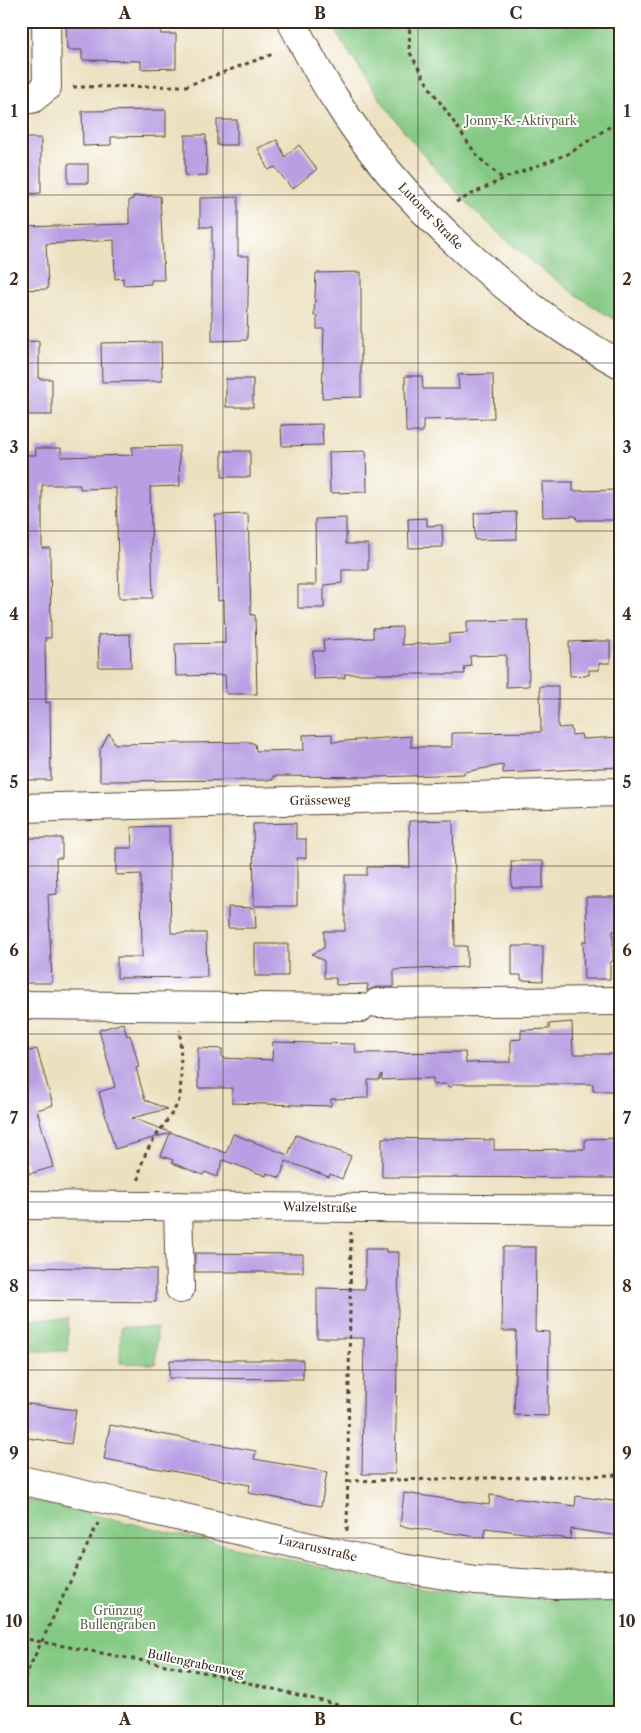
<svg xmlns="http://www.w3.org/2000/svg" width="641" height="1733" viewBox="0 0 641 1733" font-family="'Libre Caslon Text',serif">
  <style>
    .green { fill: #84c983; stroke: #607a50 }
    .lines { fill: none; stroke-linecap: round; stroke-linejoin: round }
    .stream { stroke: #85b8f2; stroke-width: 7 }
    .building { fill: #b89fe3 }
    .minor-casing { stroke: #564536; stroke-width: 30 }
    .path { stroke: #564536; stroke-width: 3; stroke-dasharray: 4 4; stroke-linecap: butt }
    .minor { stroke: #fff; stroke-width: 28 }
    .grid { fill: none; stroke: #3b2a1e; stroke-width: 1; stroke-opacity: 0.55 }
    .labels { text-anchor: middle; dominant-baseline: central; stroke-width: 4; stroke-linejoin: round; paint-order: stroke }
    .park-label { font-size: 12px; fill: #556241; stroke: #fff }
    .street-label { font-size: 12px; fill: #3b2a1e; stroke: #fff }
    .neatline { fill: none; stroke: #3b2a1e; stroke-width: 2 }
    .grid-label { font-size: 16px; text-anchor: middle; font-weight: bold; fill: #3b2a1e }
  </style>
  <rect width="100%" height="100%" fill="#fff"/>
  <filter id="ink" filterUnits="userSpaceOnUse"><feTurbulence type="fractalNoise" baseFrequency=".02" numOctaves="2"/><feDisplacementMap in="SourceGraphic" scale="10" xChannelSelector="R" yChannelSelector="G"/><feConvolveMatrix kernelMatrix="1 2 1 2 8 2 1 2 1" color-interpolation-filters="sRGB"/></filter>
  <filter id="wash" filterUnits="userSpaceOnUse"><feTurbulence type="fractalNoise" baseFrequency=".0096" numOctaves="4" result="noise"/><feDisplacementMap in="SourceGraphic" scale="20" xChannelSelector="R" yChannelSelector="G"/><feGaussianBlur stdDeviation="1.12" result="paint"/><feColorMatrix in="noise" values="0 0 0 0 0 0 0 0 0 0 0 0 0 0 0 0 0 1.4 0 .05"/><feComposite in="paint" operator="in"/></filter>
  <g filter="url(#wash)">
    <rect width="100%" height="100%" fill="#ece0bf"/>
    <g class="green">
      <path d="M330,21H620V323C497,250 401,144 330,21Z"/>
      <rect x="21" y="1319" width="47" height="32"/>
      <path d="M121,1327L157,1328L156,1364L120,1363Z"/>
      <path d="M21,1498L373,1579L440,1591L551,1600H620V1712H21Z"/>
    </g>
    <g class="lines">
      <path class="stream" d="M21,1704L62,1712"/>
    </g>
    <g id="blocks">
      <g class="building">
        <path d="M66,21H160L161,34H176V68L141,69V61L82,60V50H67Z"/>
        <path d="M166,110V136L111,137V145L83,146L82,111Z"/>
        <rect x="217" y="120" width="20" height="25"/>
        <path d="M185,135H206L207,175L185,176Z"/>
        <path d="M23,138H41V193L25,194L24,170H21Z"/>
        <path d="M277,140L285,157L299,145L317,169L292,189L275,167L268,170L258,148Z"/>
        <rect x="68" y="164" width="20" height="19"/>
        <path d="M133,196H160L164,280H151V284L123,285V278L115,279L114,240L46,244L48,289L21,290V227L129,224V200L133,199Z"/>
        <path d="M238,197V256H249L247,340L212,341V227H200V198Z"/>
        <path d="M361,272V397L322,398L324,329H317V316H314L316,273Z"/>
        <path d="M39,341V379H52V415H21V342Z"/>
        <path d="M161,342L162,381L102,382L101,343Z"/>
        <path d="M493,374L494,418L423,420V432H406L405,376H422L423,389H459L458,375Z"/>
        <rect x="226" y="379" width="27" height="28"/>
        <path d="M322,424L323,445L282,446L281,425Z"/>
        <path d="M179,446L180,486L150,487L153,598H119L116,488L80,489V485H42V548H50L51,638H45L46,703L50,702L51,780H21V455H36L35,448H61V457L132,455V447Z"/>
        <rect x="222" y="451" width="28" height="26"/>
        <path d="M366,451L367,492L330,493L329,452Z"/>
        <path d="M542,482H573V491L620,490V520H577L576,516L543,517Z"/>
        <path d="M516,512L517,539L475,540L474,513Z"/>
        <path d="M248,514L251,615H255L257,694H226L225,675L176,676L175,644L225,643L224,600L218,601L215,515Z"/>
        <path d="M346,518V544H368V570H342V583L324,585V608H298V585H316L315,519Z"/>
        <path d="M427,518V526L442,525L443,547L409,548L408,519Z"/>
        <path d="M528,620L529,686L506,687V655L470,656L471,666L464,667L465,674H345V678L313,679V651H324L323,640L373,638V628L402,627V645L449,642V634L467,633V621Z"/>
        <path d="M130,634L131,667H99L98,635Z"/>
        <path d="M599,641H610V663H599V670H589V675L570,676L569,642Z"/>
        <path d="M540,686H558V728L571,727L572,735L581,734L582,739L620,737V767L503,773V765L464,772V774L380,777L273,776V780L100,781V750L109,733L115,744L250,742L255,744L256,751L304,750L303,735L332,734V742L411,736V747H452V733L541,732Z"/>
        <path d="M453,820L455,946H467V967L394,970V987H376L367,991L368,984L336,985V978H324V961L312,954L324,948V931H345V875H367V867H410L409,821Z"/>
        <path d="M296,823V839H306V858H297V906H254L253,824Z"/>
        <path d="M169,826L171,933H206L207,977L117,978V957H142L141,874L116,875V848H132L131,827Z"/>
        <path d="M21,838H62V858H56L57,894L48,895L52,983H21Z"/>
        <path d="M511,861H543V888H512Z"/>
        <path d="M586,897H617L620,931H613V961L610,963V979H584L583,941H587Z"/>
        <path d="M228,907L255,908L256,928H228Z"/>
        <rect x="255" y="944" width="33" height="32"/>
        <path d="M512,946H543V981L521,980V975H512Z"/>
        <path d="M572,1022L573,1054H620V1091H593V1084H454L450,1088L446,1084L433,1085V1078L382,1080V1074L379,1080H368V1098L331,1099V1106L232,1103V1088H198V1048L222,1049V1058L272,1060L273,1042L355,1044L356,1053L465,1052L466,1063L511,1062V1040L521,1039V1030L549,1029V1024Z"/>
        <path d="M123,1023L127,1036L130,1035L135,1051L139,1067L136,1068L145,1100L167,1109L132,1118L226,1153L233,1134L288,1155L296,1135L351,1156L342,1179L330,1174L329,1177L286,1161L280,1178L267,1173L266,1176L223,1160L217,1177L205,1172L203,1175L172,1163L173,1160L161,1156L170,1133L115,1149L99,1092L115,1087L99,1030Z"/>
        <path d="M37,1049L53,1105L37,1110L53,1167L29,1174L26,1161L21,1162V1053Z"/>
        <path d="M382,1138L494,1140V1150L585,1149V1139L620,1138V1178L382,1177Z"/>
        <path d="M503,1247H536L535,1331L549,1332L548,1416L514,1415L516,1331H502Z"/>
        <path d="M365,1249H386V1252H399L395,1474H362L364,1338H317V1288L365,1289Z"/>
        <path d="M195,1253L303,1254V1272H195Z"/>
        <path d="M21,1267L156,1269V1302L21,1300Z"/>
        <path d="M170,1360H303V1379L169,1378Z"/>
        <path d="M21,1403L76,1410L71,1444L21,1437Z"/>
        <path d="M110,1425L256,1451L254,1459L327,1472L321,1506L248,1493L250,1485L104,1459Z"/>
        <path d="M404,1493L489,1505L490,1495L575,1506L576,1496L620,1502V1536L571,1529L570,1539L486,1528L484,1538L400,1526Z"/>
      </g>
    </g>
  </g>
  <g filter="url(#ink)">
    <use href="#blocks" fill-opacity="0" stroke="#564536" stroke-width="1"/>
    <g class="lines">
      <defs>
        <g id="minor">
          <path d="M291,21C305,47 318,73 334,97C397,199 514,307 620,364"/>
          <path d="M21,99H32L47,87L46,21"/>
          <path d="M21,808L620,792"/>
          <path d="M377,1003L620,1001"/>
          <path d="M21,1005L360,1008"/>
          <path d="M21,1205L620,1210"/>
          <path d="M178,1206L180,1289"/>
          <path d="M21,1480L401,1568L475,1580L554,1585L620,1584"/>
        </g>
      </defs>
      <use href="#minor" class="minor-casing"/>
      <g class="path">
        <path d="M410,21L409,51L428,85L478,157L503,179"/>
        <path d="M73,87L186,86L273,54"/>
        <path d="M456,202L503,179L570,153L620,120"/>
        <path d="M139,1180C140,1149 165,1128 178,1103C183,1093 180,1044 180,1030"/>
        <path d="M348,1481L620,1475"/>
        <path d="M347,1531L351,1232"/>
        <path d="M21,1638L208,1673L367,1712"/>
        <path d="M21,1685L98,1523"/>
      </g>
      <use href="#minor" class="minor"/>
    </g>
  </g>
  <path class="grid" d="M223,21V1712M418,21V1712M21,195H620M21,363H620M21,531H620M21,699H620M21,866H620M21,1034H620M21,1202H620M21,1370H620M21,1538H620"/>
  <g class="labels">
    <g class="park-label">
      <text x="521" y="120">Jonny-K.-Aktivpark</text>
      <text x="118" y="1610">Grünzug<tspan x="118" dy="14">Bullengraben</tspan></text>
    </g>
    <g class="street-label">
      <text transform="translate(431 216) rotate(46)">Lutoner Straße</text>
      <text transform="translate(320 800) rotate(-1)">Grässeweg</text>
      <text transform="translate(320 1207) rotate(1)">Walzelstraße</text>
      <text transform="translate(318 1548) rotate(13)">Lazarusstraße</text>
      <text transform="translate(196 1663) rotate(12)">Bullengrabenweg</text>
    </g>
  </g>
  <rect width="641" height="1733" fill="none" stroke="#fff" stroke-width="55"/>
  <rect x="28" y="28" width="586" height="1678" class="neatline"/>
  <g class="grid-label">
    <text x="125" y="19">A</text>
    <text x="320" y="19">B</text>
    <text x="516" y="19">C</text>
    <text x="14" y="117">1</text>
    <text x="627" y="117">1</text>
    <text x="14" y="285">2</text>
    <text x="627" y="285">2</text>
    <text x="14" y="453">3</text>
    <text x="627" y="453">3</text>
    <text x="14" y="620">4</text>
    <text x="627" y="620">4</text>
    <text x="14" y="788">5</text>
    <text x="627" y="788">5</text>
    <text x="14" y="956">6</text>
    <text x="627" y="956">6</text>
    <text x="14" y="1124">7</text>
    <text x="627" y="1124">7</text>
    <text x="14" y="1292">8</text>
    <text x="627" y="1292">8</text>
    <text x="14" y="1459">9</text>
    <text x="627" y="1459">9</text>
    <text x="14" y="1627">10</text>
    <text x="627" y="1627">10</text>
    <text x="125" y="1725">A</text>
    <text x="320" y="1725">B</text>
    <text x="516" y="1725">C</text>
  </g>
</svg>
